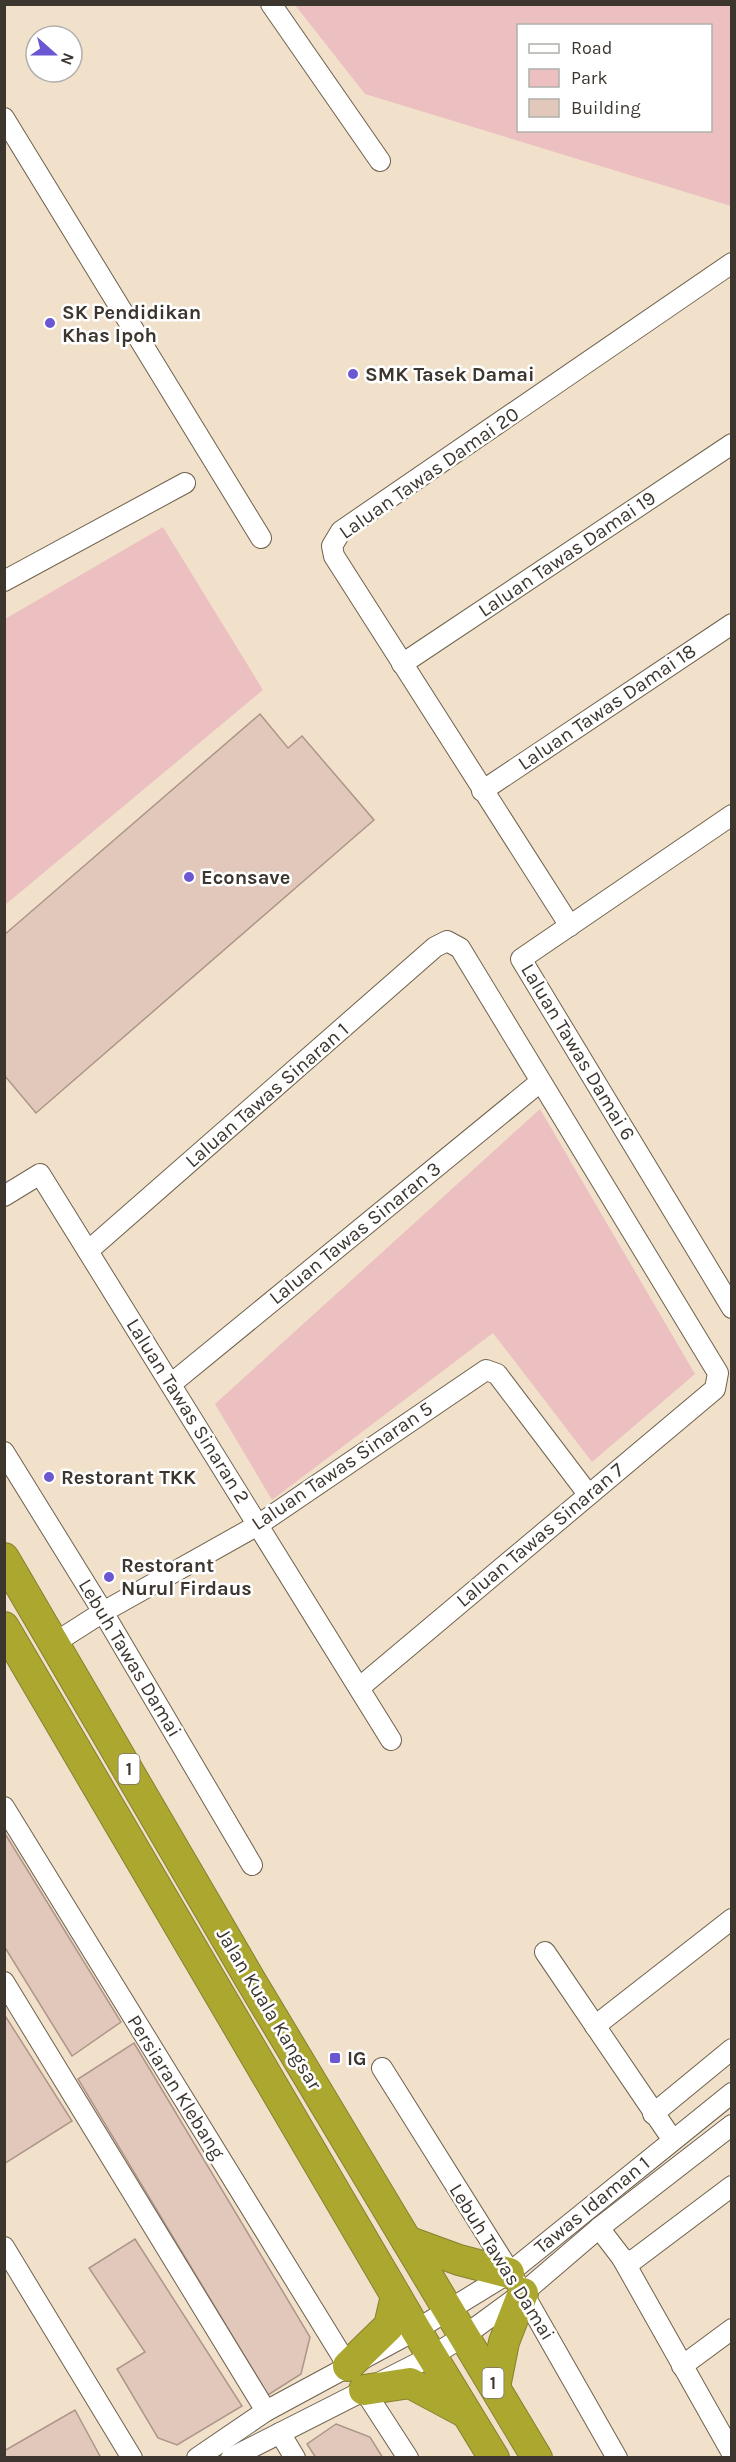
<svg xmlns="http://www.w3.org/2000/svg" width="736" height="2462" viewBox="0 0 736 2462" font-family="Karla,sans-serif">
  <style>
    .green { fill: #ecc0c1; fill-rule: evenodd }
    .building { fill: #e2c8bb; stroke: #ae9589; stroke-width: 1.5 }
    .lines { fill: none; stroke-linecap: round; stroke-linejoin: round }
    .minor-casing { stroke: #6f614d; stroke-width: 22 }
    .highway-casing { stroke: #85802f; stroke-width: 32 }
    .minor { stroke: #fff; stroke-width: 20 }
    .highway { stroke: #aca82f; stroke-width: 30 }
    .poi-dot { fill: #6b57d1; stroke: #fff; stroke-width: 2 }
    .labels { text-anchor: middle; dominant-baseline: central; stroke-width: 5; stroke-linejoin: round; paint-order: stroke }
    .shield { fill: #fff; stroke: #77726d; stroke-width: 1.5 }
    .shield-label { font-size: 18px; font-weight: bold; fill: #3d362e }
    .poi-label { font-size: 20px; font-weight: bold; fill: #3d362e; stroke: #fff; text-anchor: start }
    .street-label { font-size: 20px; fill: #3d362e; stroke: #fff }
  </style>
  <rect width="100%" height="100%" fill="#f1e1ca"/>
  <g class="green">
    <path d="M295,5H731V206L365,94ZM518,26H710V130H518Z"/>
    <path d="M163,527L263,690L5,905V619Z"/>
    <path d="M540,1109L695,1374L592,1462L493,1333L272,1500L215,1404Z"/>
  </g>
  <g class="building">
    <path d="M260,714L288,748L302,736L374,820L36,1113L4,1075V935Z"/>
    <path d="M4,1832L121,2022L72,2056L4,1946Z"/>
    <path d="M4,2014L72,2121L4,2164Z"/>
    <path d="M134,2043L310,2337L301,2374L268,2395L78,2079Z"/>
    <path d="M135,2239L242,2406L177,2445L158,2438L117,2369L145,2352L89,2268Z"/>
    <path d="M75,2410L101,2458H4V2451Z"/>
    <path d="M336,2424L370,2437L383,2458H316L307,2444Z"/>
  </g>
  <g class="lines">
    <defs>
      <g id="minor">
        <path d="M271,4L380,161"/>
        <path d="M4,118L261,538"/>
        <path d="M4,581L185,483"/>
        <path d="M402,664L732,444"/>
        <path d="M482,791L732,624"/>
        <path d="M732,815L521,959L732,1308"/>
        <path d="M570,926L334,556L332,546L341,531L732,263"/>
        <path d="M4,1196L40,1174L391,1740"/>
        <path d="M88,1251L435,947L447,941L460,948L718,1373L715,1389L359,1688"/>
        <path d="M171,1384L540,1082"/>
        <path d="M4,1452L103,1612L252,1865"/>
        <path d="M56,1642L103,1612L258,1525L486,1370L497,1374L588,1494"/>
        <path d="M4,1807L348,2366"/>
        <path d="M545,1952L672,2139"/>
        <path d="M4,1982L266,2411"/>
        <path d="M595,2026L732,1919"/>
        <path d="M382,2068L523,2293L617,2458"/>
        <path d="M653,2114L732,2049"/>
        <path d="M599,2228L622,2258L631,2262L732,2186"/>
        <path d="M4,2247L132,2458"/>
        <path d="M622,2258L732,2453"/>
        <path d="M682,2366L732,2329"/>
        <path d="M364,2390L408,2458"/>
        <path d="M280,2433L295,2458"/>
        <path d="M197,2458L266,2411L416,2330L509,2273L732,2093"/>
        <path d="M231,2458L432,2356L464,2336L523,2293L599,2228L732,2125"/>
      </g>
      <g id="highway">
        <path d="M4,1558L251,1981L537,2458"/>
        <path d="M4,1627L416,2330L494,2458"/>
        <path d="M407,2241L459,2260L509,2273"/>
        <path d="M348,2366L389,2326L396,2296"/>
        <path d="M495,2387L504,2342L523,2293"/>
        <path d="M364,2390L410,2383L466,2413"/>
      </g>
    </defs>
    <use href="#minor" class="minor-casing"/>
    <use href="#highway" class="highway-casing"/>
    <use href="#minor" class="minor"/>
    <use href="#highway" class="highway"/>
  </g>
  <g class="poi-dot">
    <circle cx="50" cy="323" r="6"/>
    <circle cx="353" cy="374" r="6"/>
    <circle cx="189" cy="877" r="6"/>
    <circle cx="49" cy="1477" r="6"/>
    <circle cx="109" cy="1577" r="6"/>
    <rect x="329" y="2052" width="12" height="12" rx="3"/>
  </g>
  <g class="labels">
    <g class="shield">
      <rect x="118.5" y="1754" width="21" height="30" rx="4.5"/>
      <rect x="482.5" y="2368" width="21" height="30" rx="4.5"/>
    </g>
    <g class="shield-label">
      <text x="129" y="1769">1</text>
      <text x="493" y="2383">1</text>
    </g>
    <g class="poi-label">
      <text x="62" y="312">SK Pendidikan<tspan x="62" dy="23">Khas Ipoh</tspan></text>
      <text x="365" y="374">SMK Tasek Damai</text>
      <text x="201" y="877">Econsave</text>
      <text x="61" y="1477">Restorant TKK</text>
      <text x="121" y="1565">Restorant<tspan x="121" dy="23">Nurul Firdaus</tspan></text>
      <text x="347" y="2058">IG</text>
    </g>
    <g class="street-label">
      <text transform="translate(429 473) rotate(-35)">Laluan Tawas Damai 20</text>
      <text transform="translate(567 554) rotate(-34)">Laluan Tawas Damai 19</text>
      <text transform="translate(607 707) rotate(-34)">Laluan Tawas Damai 18</text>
      <text transform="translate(578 1052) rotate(59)">Laluan Tawas Damai 6</text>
      <text transform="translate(267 1095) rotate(-41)">Laluan Tawas Sinaran 1</text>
      <text transform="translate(355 1233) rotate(-39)">Laluan Tawas Sinaran 3</text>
      <text transform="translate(188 1411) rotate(58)">Laluan Tawas Sinaran 2</text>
      <text transform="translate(342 1466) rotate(-34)">Laluan Tawas Sinaran 5</text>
      <text transform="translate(540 1535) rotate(-40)">Laluan Tawas Sinaran 7</text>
      <text transform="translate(130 1658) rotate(59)">Lebuh Tawas Damai</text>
      <text transform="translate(269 2009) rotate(59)">Jalan Kuala Kangsar</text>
      <text transform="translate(176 2087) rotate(58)">Persiaran Klebang</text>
      <text transform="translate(592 2205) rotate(-39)">Tawas Idaman 1</text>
      <text transform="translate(502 2262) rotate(58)">Lebuh Tawas Damai</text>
    </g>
  </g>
  <rect width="736" height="2462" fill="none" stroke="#3d362e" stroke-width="12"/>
  <rect x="517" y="24" width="195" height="108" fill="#ffffff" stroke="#b1afab" stroke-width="1.5"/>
  <rect x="529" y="44" width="30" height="9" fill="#ffffff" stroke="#b1afab" stroke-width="1.5"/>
  <text x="571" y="54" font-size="18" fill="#3d362e">Road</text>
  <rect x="529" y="69" width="30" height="18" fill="#ecc0c1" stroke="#b1afab" stroke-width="1.5"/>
  <text x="571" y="84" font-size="18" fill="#3d362e">Park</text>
  <rect x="529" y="99" width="30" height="18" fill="#e2c8bb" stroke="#b1afab" stroke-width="1.5"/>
  <text x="571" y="114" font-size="18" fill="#3d362e">Building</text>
  <g transform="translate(54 54) rotate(111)"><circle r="28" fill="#ffffff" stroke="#b1afab" stroke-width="1.5"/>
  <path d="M0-4.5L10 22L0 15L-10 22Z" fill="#6b57d1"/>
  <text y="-9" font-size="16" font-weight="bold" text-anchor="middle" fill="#3d362e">N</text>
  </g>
</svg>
